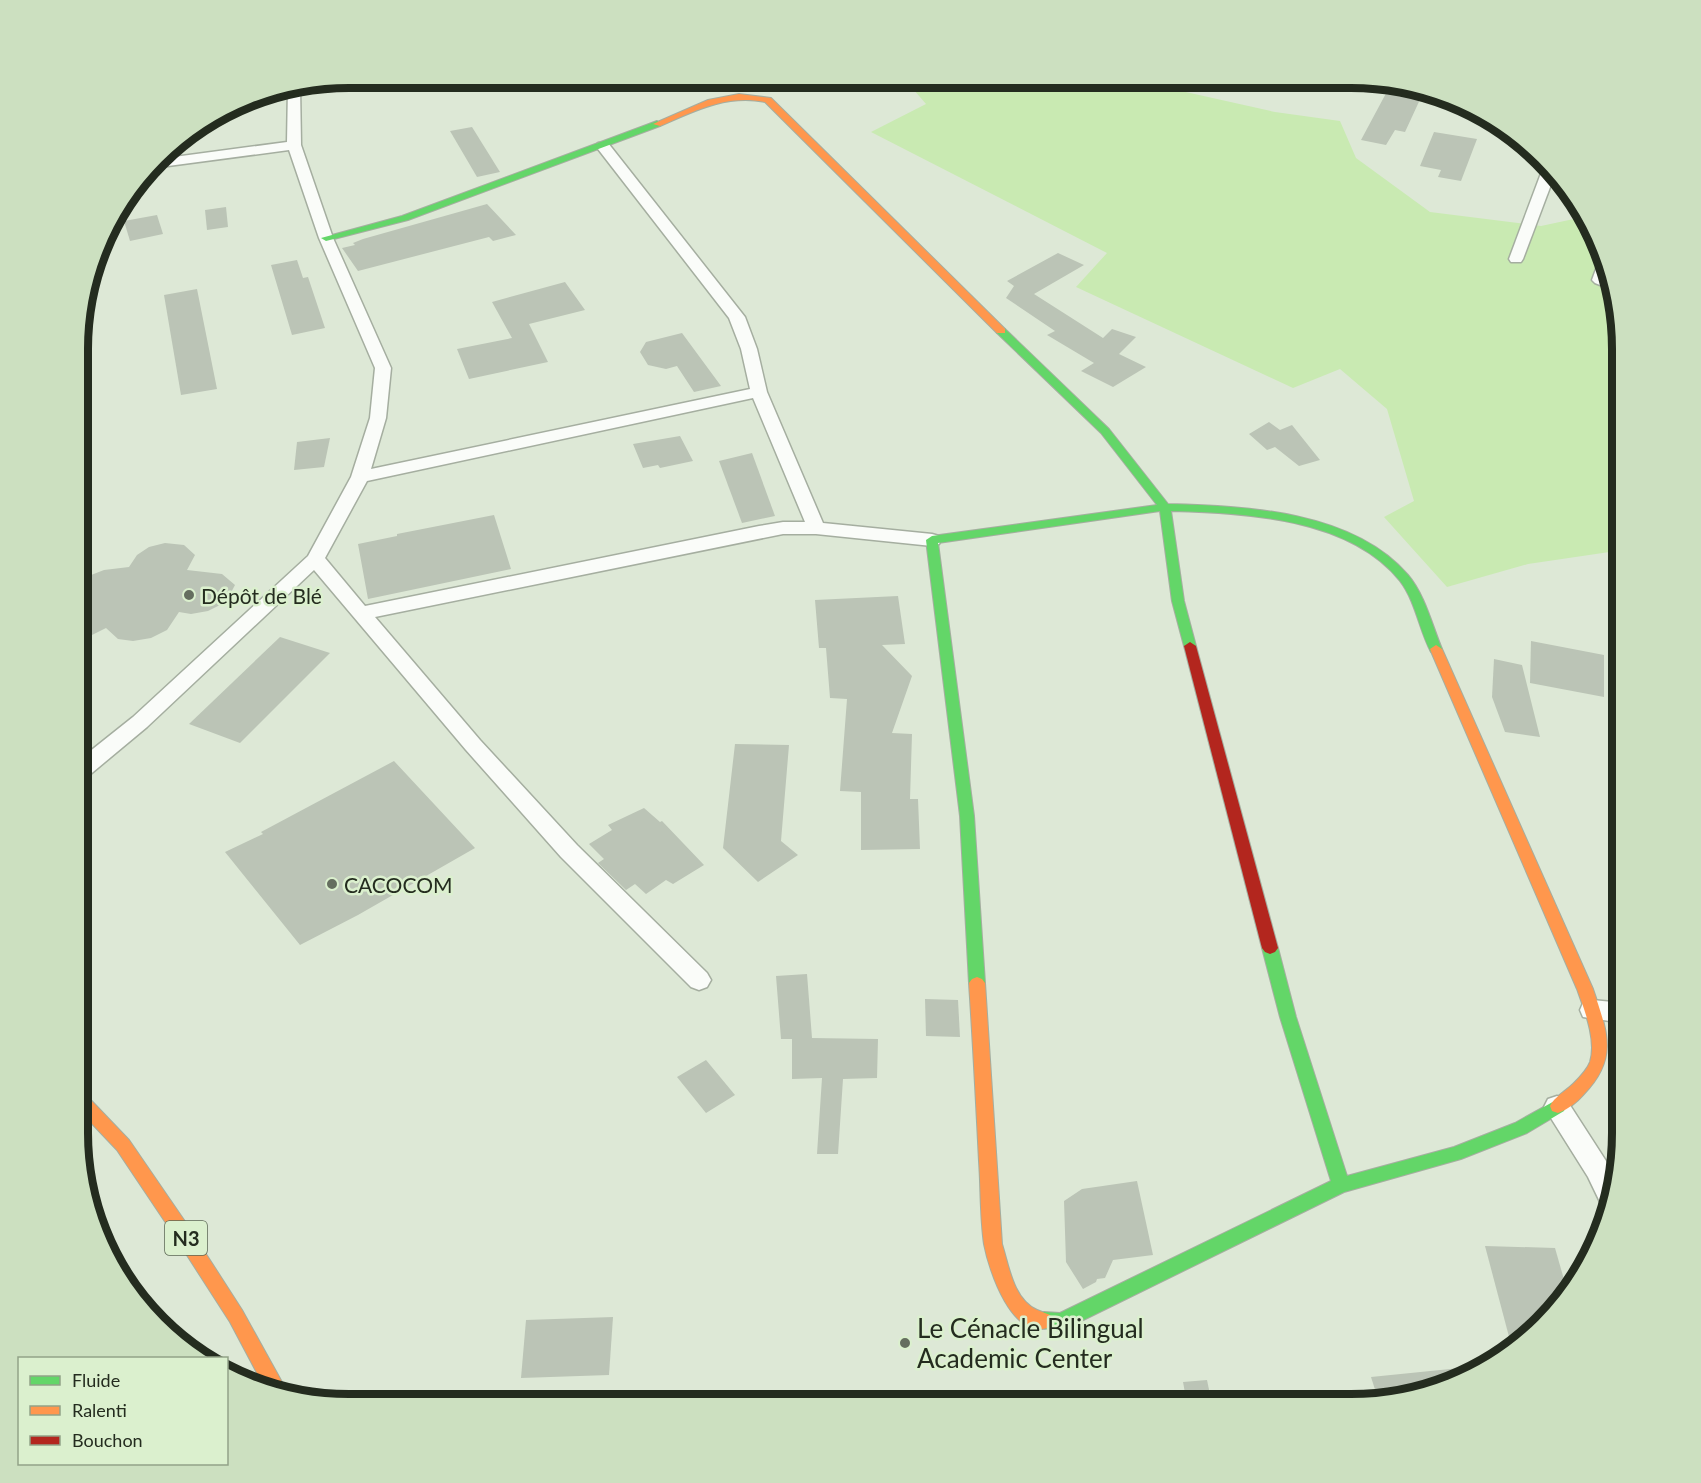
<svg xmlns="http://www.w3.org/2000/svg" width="1701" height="1483" viewBox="0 0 1701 1483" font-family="Lato,sans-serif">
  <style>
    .green { fill: #c9eab2 }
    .building { fill: #bbc4b6 }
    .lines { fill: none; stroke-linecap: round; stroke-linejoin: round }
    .street-casing { stroke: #a5aea0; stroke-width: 3 }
    .fast-casing { stroke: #a5aea0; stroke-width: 2 }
    .slow-casing { stroke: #a5aea0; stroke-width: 2 }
    .jam-casing { stroke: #a5aea0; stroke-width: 2 }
    .street { fill: #fafcf9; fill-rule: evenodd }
    .fast { fill: #63d668; fill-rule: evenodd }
    .slow { fill: #ff974d; fill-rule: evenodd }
    .jam { fill: #b3261e; fill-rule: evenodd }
    .poi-dot { fill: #656e5f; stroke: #dbf0ce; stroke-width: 2 }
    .labels { text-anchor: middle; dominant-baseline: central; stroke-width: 5; stroke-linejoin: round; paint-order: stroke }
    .shield { fill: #dbf0ce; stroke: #5b6754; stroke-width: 1.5 }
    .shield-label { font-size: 20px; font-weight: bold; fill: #242c1f }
    .poi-label { font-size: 21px; fill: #242c1f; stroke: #dbf0ce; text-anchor: start }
    .near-poi-label { font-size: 26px; fill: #242c1f; stroke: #dbf0ce; text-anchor: start }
    .rim { fill: none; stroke: #242c1f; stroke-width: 8 }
  </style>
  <rect width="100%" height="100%" fill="#dde8d6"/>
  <path class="green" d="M900,78H1123L1275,112L1340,121L1356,158L1430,212L1541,226L1583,217L1602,245L1622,332L1623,550L1528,564L1447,587L1384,517L1414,501L1387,409L1340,369L1293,388L1076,287L1107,253L871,132L926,104L907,82Z"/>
  <g class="building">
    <path d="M1391,84L1423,93L1405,132L1395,130L1386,145L1361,140Z"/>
    <path d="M472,127L500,172L477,177L450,131Z"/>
    <path d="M1434,132L1477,139L1461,181L1438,177L1441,170L1420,166Z"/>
    <path d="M487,204L516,235L493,241L489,237L358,271L342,248L355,245L353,243L363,239Z"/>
    <path d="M226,207L228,227L207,230L205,210Z"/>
    <path d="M157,215L163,234L130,241L124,221Z"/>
    <path d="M1058,253L1084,265L1034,294L1103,338L1112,329L1136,337L1119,354L1146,367L1113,387L1081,371L1094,363L1047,335L1055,331L1006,298L1014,286L1007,281Z"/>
    <path d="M297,260L303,278L308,277L325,328L292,335L271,265Z"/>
    <path d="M565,282L585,310L529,324L548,362L469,379L457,349L512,338L492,302Z"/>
    <path d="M197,289L217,389L181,395L164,295Z"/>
    <path d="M682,333L721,386L694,392L677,366L666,369L648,365L640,352L646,342Z"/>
    <path d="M1269,422L1280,430L1292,425L1320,460L1299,466L1275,447L1267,450L1249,434Z"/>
    <path d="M680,436L693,461L660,468L658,465L643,468L633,444Z"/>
    <path d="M330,438L324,467L294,470L297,442Z"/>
    <path d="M752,453L775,516L742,523L719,461Z"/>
    <path d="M494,515L511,569L368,599L358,544L397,536V534Z"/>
    <path d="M165,543L184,545L195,555L187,570L222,574L235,585L226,602L208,611L191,614L179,612L167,630L151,638L133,641L118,639L106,628L80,641V583L86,577L104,570L129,567L137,555L149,547Z"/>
    <path d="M898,596L905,644L882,645L912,676L892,733L912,734L910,799H918L920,849L861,850V792L840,791L847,699L830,698L826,648H819L815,600Z"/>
    <path d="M280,637L330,653L240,743L189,724Z"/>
    <path d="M1531,641L1604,655V697L1530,683Z"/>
    <path d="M1494,659L1522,665L1540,737L1505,732L1492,697Z"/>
    <path d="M735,744L789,745L781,841L798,855L758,882L723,848Z"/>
    <path d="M394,761L475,848L358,915L300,945L225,852L263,834L261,832Z"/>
    <path d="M644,808L660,822L662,821L704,865L673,884L666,880L646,894L635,884L626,890L598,863L604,859L589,844L612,830L608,825Z"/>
    <path d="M807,974L812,1038L878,1039L877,1078L843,1079L838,1154H817L822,1078L792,1079V1039H781L776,976Z"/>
    <path d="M925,999L958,1000L960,1037L926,1036Z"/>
    <path d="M706,1060L735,1095L706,1113L677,1077Z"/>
    <path d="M1137,1181L1153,1255L1113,1260L1105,1278L1097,1279L1096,1282L1083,1289L1066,1262L1064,1201L1082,1189Z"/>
    <path d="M1485,1246L1555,1248L1567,1290L1543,1326L1512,1348Z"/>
    <path d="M613,1317L609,1375L521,1378L526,1320Z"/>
    <path d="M1460,1368L1462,1380L1379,1402L1371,1377Z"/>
    <path d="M1207,1380L1212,1404H1187L1183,1382Z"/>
  </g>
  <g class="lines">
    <defs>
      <g id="street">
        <path d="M300,86L301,145L333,238L391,368L386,418L371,469L750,389L741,349L729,318L598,149L596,146L598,143H608L745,317L757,349L767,392L823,523L932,534L939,536L941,540L939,544L932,546L816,534H783L375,617L480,740L577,845L707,973L711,980L707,987L699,990L691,987L561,857L466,750L314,570L147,727L87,777L79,780V760L133,717L308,556L351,477L370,418L375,368L319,238L289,150L153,168L159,159L287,142L288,88ZM753,398L805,522H783L759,526L365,606L325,558L367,481Z"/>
        <path d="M1548,164L1555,174L1523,259L1521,262H1511L1509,259L1543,168Z"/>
        <path d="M1605,257L1609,275L1608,280L1600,285L1595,283L1592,280L1599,261Z"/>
        <path d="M1592,1000L1623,1003V1023L1583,1017L1580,1010L1583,1003Z"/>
        <path d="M1557,1096L1566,1099L1606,1161L1614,1177L1608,1207L1601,1204L1588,1177L1544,1107L1548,1099Z"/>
      </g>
      <g id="fast">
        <path d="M657,121L661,124L660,126L408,220L326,241L321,238L402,216Z"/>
        <path d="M1001,328L1005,329L1109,429L1168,504C1246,506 1353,511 1408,575C1425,595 1432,625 1442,649L1436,653L1431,652C1419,630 1416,602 1400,581C1350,518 1245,513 1171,511L1184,601L1196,646L1190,650L1184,646L1172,601L1160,511L938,543L974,816L985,983L982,987L977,989L972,987L969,983L960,816L926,540L932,536L1157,505L1101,433L997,333L996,331Z"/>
        <path d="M1270,942L1275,944L1278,948L1296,1017L1347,1176L1454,1147L1515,1123L1558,1099L1564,1101L1566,1106L1564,1111L1527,1133L1461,1159L1344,1192L1067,1328L1061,1331L1038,1327L1035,1321L1038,1315L1044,1312L1060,1313L1331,1181L1280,1017L1262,948L1265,944Z"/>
      </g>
      <g id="slow">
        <path d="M739,94L771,98L1005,329V333H997L765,102C727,94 694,111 660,126L653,124L708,100Z"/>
        <path d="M1436,645L1442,649L1593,989C1607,1031 1619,1058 1584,1094C1577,1102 1569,1109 1558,1113L1552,1111L1550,1106C1554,1097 1566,1091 1573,1084C1579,1078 1587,1070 1590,1062C1597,1040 1584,1009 1577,989L1430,649Z"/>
        <path d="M977,977L982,979L985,983L1002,1244C1009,1266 1013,1299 1037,1310C1041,1312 1046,1313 1050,1315L1053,1321L1050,1327C1012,1342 989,1270 984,1244C980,1217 981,1188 979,1161C976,1102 973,1042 969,983L972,979Z"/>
        <path d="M79,1092L85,1094L129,1140L186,1223L242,1310L283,1384L285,1392L265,1388L230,1322L174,1235L117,1150L79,1110Z"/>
      </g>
      <path id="jam" d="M1190,642L1196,646L1278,948L1275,952L1270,954L1265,952L1262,948L1184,646Z"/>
    </defs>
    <use href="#street" class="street-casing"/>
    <use href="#fast" class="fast-casing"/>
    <use href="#slow" class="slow-casing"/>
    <use href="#jam" class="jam-casing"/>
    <use href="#street" class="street"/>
    <use href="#fast" class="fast"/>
    <use href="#slow" class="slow"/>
    <use href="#jam" class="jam"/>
  </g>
  <g class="poi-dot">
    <circle cx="189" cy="595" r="6"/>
    <circle cx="332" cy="884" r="6"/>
    <circle cx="905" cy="1343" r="6"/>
  </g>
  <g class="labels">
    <rect class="shield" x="165" y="1221" width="42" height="34" rx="4.5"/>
    <g class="shield-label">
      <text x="186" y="1238">N3</text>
    </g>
    <g class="poi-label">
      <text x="201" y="595">Dépôt de Blé</text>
      <text x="344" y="884">CACOCOM</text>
    </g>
    <g class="near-poi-label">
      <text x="917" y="1328">Le Cénacle Bilingual<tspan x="917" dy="30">Academic Center</tspan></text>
    </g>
  </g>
  <path d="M0 0H1701V1483H0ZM349 88H1351A261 261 0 0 1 1612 349V1133A261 261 0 0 1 1351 1394H349A261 261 0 0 1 88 1133V349A261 261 0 0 1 349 88Z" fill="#cce0c0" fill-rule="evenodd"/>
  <path class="rim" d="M349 88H1351A261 261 0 0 1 1612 349V1133A261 261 0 0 1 1351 1394H349A261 261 0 0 1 88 1133V349A261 261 0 0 1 349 88Z"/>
  <rect x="18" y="1357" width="210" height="108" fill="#dbf0ce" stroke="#92a288" stroke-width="1.5"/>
  <rect x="30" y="1376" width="30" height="9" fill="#63d668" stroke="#92a288" stroke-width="1.5"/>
  <text x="72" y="1387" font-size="18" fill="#242c1f">Fluide</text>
  <rect x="30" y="1406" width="30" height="9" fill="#ff974d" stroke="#92a288" stroke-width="1.5"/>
  <text x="72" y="1417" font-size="18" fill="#242c1f">Ralenti</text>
  <rect x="30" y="1436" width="30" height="9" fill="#b3261e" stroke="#92a288" stroke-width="1.5"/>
  <text x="72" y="1447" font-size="18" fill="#242c1f">Bouchon</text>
</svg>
